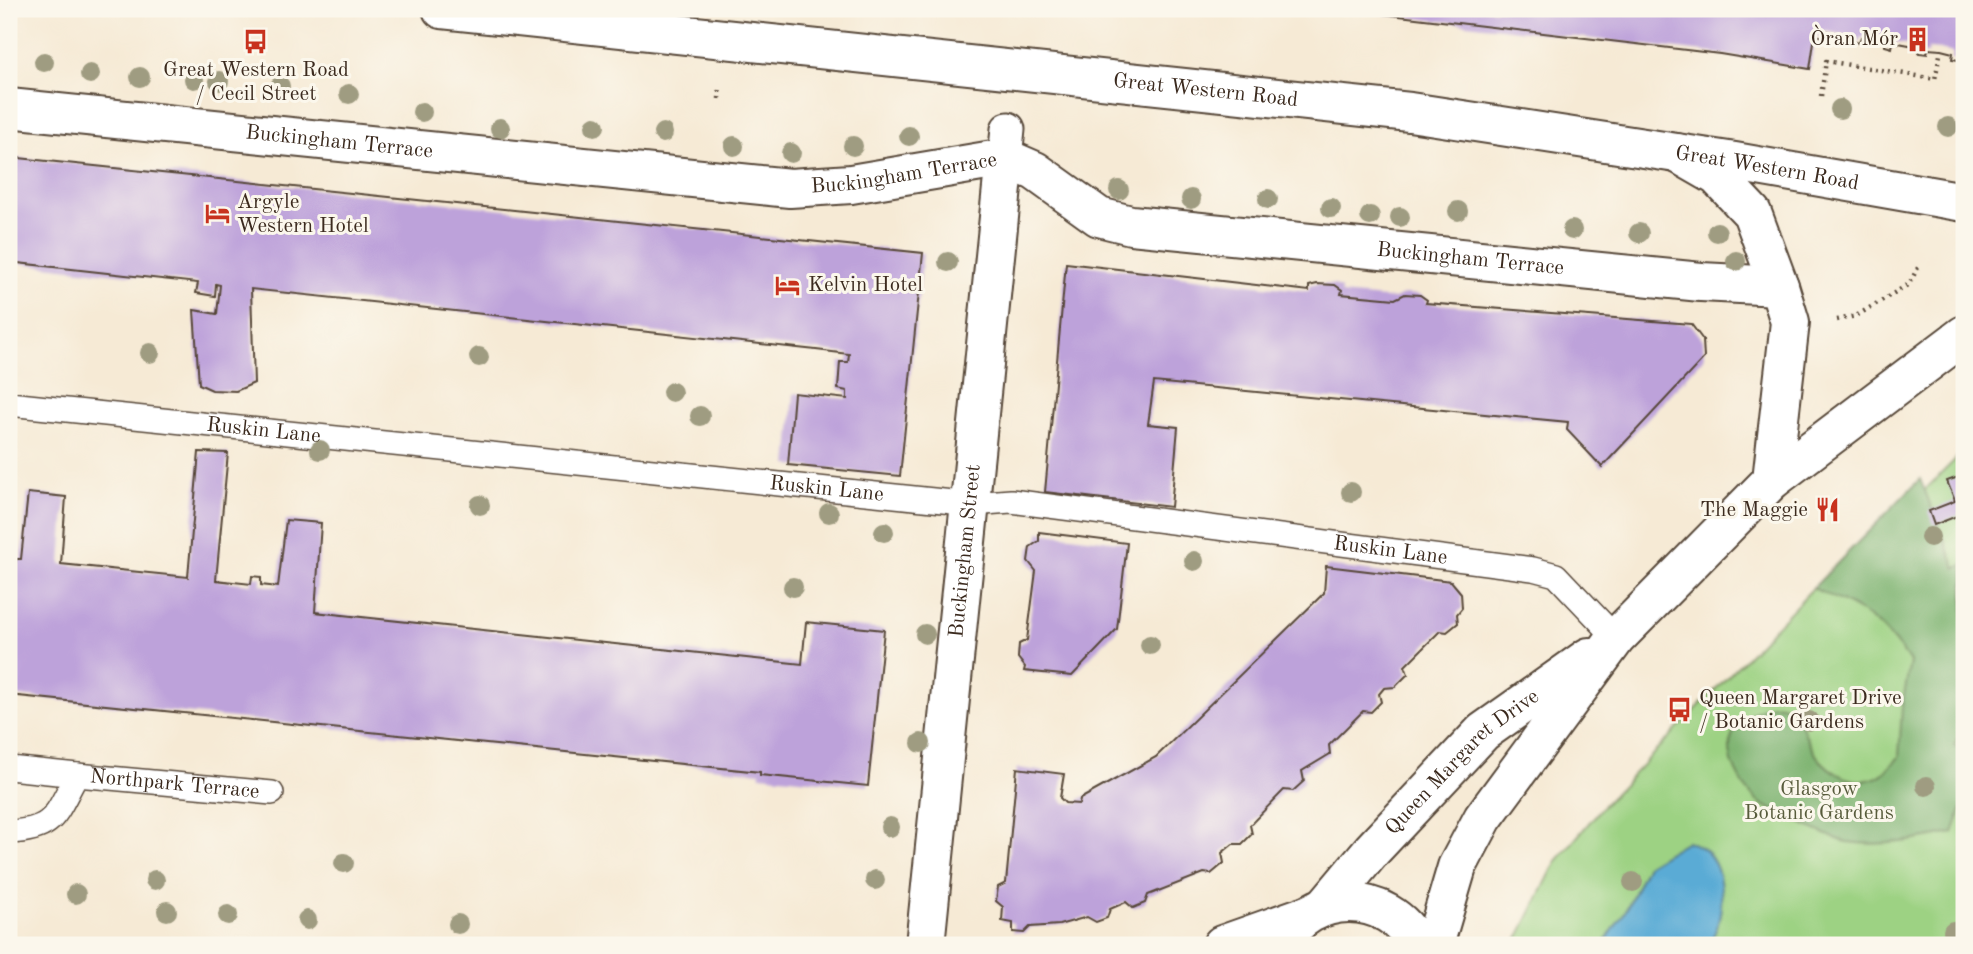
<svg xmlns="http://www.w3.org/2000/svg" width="1973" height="954" viewBox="0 0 1973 954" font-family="'Old Standard TT',serif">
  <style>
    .green { fill: #9dd283; stroke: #6c7e50; stroke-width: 2 }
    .forest { fill: #7eb471; stroke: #5c6f48; stroke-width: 2 }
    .water { fill: #5aabd5; stroke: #4a6a7a; stroke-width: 2 }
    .building { fill: #bda2da }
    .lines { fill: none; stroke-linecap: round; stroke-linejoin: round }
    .service-casing { stroke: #574739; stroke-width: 26 }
    .pedestrian-casing { stroke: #574739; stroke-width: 37 }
    .minor-casing { stroke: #574739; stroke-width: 42 }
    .secondary-casing { stroke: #574739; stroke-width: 42 }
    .primary-casing { stroke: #574739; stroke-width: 42 }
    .path { stroke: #574739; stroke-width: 4.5; stroke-dasharray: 2 5; stroke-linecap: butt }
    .service { stroke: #fff; stroke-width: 23 }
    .pedestrian { stroke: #fff; stroke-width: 33 }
    .minor { stroke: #fff; stroke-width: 38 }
    .secondary { stroke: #fff; stroke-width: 38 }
    .primary { stroke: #fff; stroke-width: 38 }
    .tree { fill: #9f9c81 }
    .labels { text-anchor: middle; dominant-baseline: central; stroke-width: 6; stroke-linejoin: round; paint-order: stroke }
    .poi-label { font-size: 21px; fill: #3b2a1e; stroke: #fbf7ec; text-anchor: start }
    .street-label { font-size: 21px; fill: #3b2a1e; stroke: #fbf7ec }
    .park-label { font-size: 21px; fill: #585c3c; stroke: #fbf7ec }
  </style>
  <rect width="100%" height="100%" fill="#fbf7ec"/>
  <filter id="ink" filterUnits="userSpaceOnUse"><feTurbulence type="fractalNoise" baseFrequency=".0143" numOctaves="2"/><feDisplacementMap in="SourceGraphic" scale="14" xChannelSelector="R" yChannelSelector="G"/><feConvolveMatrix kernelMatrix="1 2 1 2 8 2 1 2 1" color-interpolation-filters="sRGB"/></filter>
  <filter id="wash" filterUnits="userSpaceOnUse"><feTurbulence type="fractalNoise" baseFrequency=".00686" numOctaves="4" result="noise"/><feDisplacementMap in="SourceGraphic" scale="28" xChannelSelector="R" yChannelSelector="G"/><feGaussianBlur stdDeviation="1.57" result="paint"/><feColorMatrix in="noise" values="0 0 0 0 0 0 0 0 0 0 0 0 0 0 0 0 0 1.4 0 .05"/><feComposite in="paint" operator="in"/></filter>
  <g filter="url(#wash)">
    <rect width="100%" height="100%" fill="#f6ead5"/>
    <path class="green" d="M1964,451V945H1515L1556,862L1604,805L1813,588L1822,592Z"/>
    <path class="forest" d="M1920,479L1956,568L1964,565V726L1954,745L1964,751V802L1953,833C1917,840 1884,847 1847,842C1838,841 1761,806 1756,800C1730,772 1714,733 1755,712C1767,706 1778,700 1790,709C1802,718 1803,732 1810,745C1821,767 1849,788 1875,778C1884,775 1893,764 1899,757L1902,707L1910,662C1877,615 1863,611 1813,588Z"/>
    <path class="water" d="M1687,841C1693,844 1703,847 1707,852C1727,875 1725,920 1708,945H1603L1626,910L1647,865Z"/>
    <g id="blocks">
      <g class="building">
        <path d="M1340,9H1964V55L1960,54L1959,60L1952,59L1953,53L1941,50L1928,49L1927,54L1919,53L1920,47L1893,42L1892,48L1885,46V41L1861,37L1859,43L1851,41L1852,36L1824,31V37L1815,35L1810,69L1720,54Z"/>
        <path d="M9,157L923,253L900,476L788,465L794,393L847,399V391L838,389L840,362H848L849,354L816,350L251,289L254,383L236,391L212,390L199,384L194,310L217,314L220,285L216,284L215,296L196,293L198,283L9,262Z"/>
        <path d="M1066,263L1309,291V286L1317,284L1335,285L1342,290L1341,294L1395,299L1405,294L1420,295L1427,300L1426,303L1691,324L1703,340L1704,358L1602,467L1567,430L1568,422L1154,382L1148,424L1178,427L1171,507L1045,492Z"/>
        <path d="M199,452L228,453L216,580L251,584L252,576L261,577V585L278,587L286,520L321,523L315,612L802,664L806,622L884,630L868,786L760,775V772L9,695V567H14L16,559H21L28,493L66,497L61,564L188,577Z"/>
        <path d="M1964,475V520L1962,514L1934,525L1929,511L1955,501L1947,481Z"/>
        <path d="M1039,532L1127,543L1117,629L1072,676L1024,671L1025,667L1018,658L1019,644L1027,640L1036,571L1028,561L1030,547L1039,541Z"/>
        <path d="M1326,566L1451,581L1461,593L1462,608L1457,614L1458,623L1447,632L1440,631L1405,666L1408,674L1395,687L1384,688L1379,694L1381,702L1371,712L1363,711L1329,745L1330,754L1302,771L1304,781L1293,791L1284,790L1250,825L1252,834L1242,844H1233L1222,853L1224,863L1211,874L1204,873L1148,895L1145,903L1133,908L1126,902L1110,909L1107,918L1096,922L1087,917L1059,925L1030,927L1024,933L1013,932V923L1002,921L1003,907L996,901L998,887L1006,883L1017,768L1064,774L1060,798L1065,803L1079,804L1080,799L1156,757L1324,593Z"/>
      </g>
    </g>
  </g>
  <g filter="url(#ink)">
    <use href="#blocks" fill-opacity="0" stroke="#574739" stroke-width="2"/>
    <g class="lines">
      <defs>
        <g id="service">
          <path id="s1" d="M9,404L972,504L1011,501L1533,569L1556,575L1616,638"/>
          <path d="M9,768L77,775C55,813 57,830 9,832"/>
          <path id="s2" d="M77,775L272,793"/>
        </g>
        <path id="pedestrian" d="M1005,158L1008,129"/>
        <g id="minor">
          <path id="s3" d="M9,108L790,188L851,184L1005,158L1035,171L1099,217L1131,225L1701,282L1779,286"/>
          <path id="s4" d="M925,945L1005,158"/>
          <path d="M1222,945L1304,916"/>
        </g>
        <g id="secondary">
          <path d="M1677,153L1717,176L1752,213L1779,286L1790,322L1772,480"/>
          <path id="s5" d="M1326,905L1372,850L1483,732L1589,657"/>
          <path d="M1281,945C1309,889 1389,889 1417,945"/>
          <path d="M1434,945L1457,867L1483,818L1616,638L1772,480L1964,335"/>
        </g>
        <g id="primary">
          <path id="s6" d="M442,9L1410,112L1735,162L1964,202"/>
        </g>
      </defs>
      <use href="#service" class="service-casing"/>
      <use href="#pedestrian" class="pedestrian-casing"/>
      <use href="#minor" class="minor-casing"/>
      <use href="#secondary" class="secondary-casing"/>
      <use href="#primary" class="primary-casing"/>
      <g class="path">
        <path d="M1821,96L1826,61L1935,79L1941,50"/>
        <path d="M719,99L720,86"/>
        <path d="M1837,320L1856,316L1909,284L1920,264"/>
      </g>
      <use href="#service" class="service"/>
      <use href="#pedestrian" class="pedestrian"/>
      <use href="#minor" class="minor"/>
      <use href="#secondary" class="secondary"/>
      <use href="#primary" class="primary"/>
    </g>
    <g class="tree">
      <circle cx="44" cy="62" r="10"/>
      <circle cx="90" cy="74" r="10"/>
      <circle cx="140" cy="77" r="10"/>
      <circle cx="194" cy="79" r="10"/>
      <circle cx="219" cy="81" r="10"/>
      <circle cx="280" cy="86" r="10"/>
      <circle cx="349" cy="94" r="10"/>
      <circle cx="1840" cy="109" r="10"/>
      <circle cx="422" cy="112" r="10"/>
      <circle cx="595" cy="126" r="10"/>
      <circle cx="1948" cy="127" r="10"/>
      <circle cx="500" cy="128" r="10"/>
      <circle cx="663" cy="133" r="10"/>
      <circle cx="909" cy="136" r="10"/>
      <circle cx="734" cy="146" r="10"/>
      <circle cx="853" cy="146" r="10"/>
      <circle cx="791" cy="153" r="10"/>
      <circle cx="1119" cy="190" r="10"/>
      <circle cx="1191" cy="199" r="10"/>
      <circle cx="1268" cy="199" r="10"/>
      <circle cx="1331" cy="208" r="10"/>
      <circle cx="1458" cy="211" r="10"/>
      <circle cx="1370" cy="216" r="10"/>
      <circle cx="1400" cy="217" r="10"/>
      <circle cx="1572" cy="230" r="10"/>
      <circle cx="1717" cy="232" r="10"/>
      <circle cx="1639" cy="233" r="10"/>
      <circle cx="1736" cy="261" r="10"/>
      <circle cx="948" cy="262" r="10"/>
      <circle cx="150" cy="353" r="10"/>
      <circle cx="479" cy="357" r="10"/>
      <circle cx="672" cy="392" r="10"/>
      <circle cx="700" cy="416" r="10"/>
      <circle cx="320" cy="450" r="10"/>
      <circle cx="1351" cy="492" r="10"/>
      <circle cx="480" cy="505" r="10"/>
      <circle cx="829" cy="513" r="10"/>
      <circle cx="884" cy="532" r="10"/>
      <circle cx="1930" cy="537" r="10"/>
      <circle cx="1194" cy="561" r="10"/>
      <circle cx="793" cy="587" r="10"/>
      <circle cx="925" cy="634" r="10"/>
      <circle cx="1150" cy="645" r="10"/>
      <circle cx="1809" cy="721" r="10"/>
      <circle cx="921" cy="743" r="10"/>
      <circle cx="1926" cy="786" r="10"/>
      <circle cx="890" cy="827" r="10"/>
      <circle cx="344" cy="863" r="10"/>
      <circle cx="155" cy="880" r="10"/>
      <circle cx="875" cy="880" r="10"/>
      <circle cx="1633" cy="882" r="10"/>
      <circle cx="76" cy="894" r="10"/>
      <circle cx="167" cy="911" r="10"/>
      <circle cx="228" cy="915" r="10"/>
      <circle cx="307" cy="920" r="10"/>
      <circle cx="458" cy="924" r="10"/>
      <circle cx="1953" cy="931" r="10"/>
    </g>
  </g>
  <defs>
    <symbol id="building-bare" viewBox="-9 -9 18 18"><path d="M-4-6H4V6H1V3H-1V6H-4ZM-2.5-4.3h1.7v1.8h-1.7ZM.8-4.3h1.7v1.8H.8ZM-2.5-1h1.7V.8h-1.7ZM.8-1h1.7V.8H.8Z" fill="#c8321e" stroke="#fbf7ec" stroke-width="2.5" paint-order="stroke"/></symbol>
    <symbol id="bus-bare" viewBox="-9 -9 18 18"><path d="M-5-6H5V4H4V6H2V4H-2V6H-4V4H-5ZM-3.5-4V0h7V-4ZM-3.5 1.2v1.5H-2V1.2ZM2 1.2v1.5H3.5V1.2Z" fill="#c8321e" stroke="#fbf7ec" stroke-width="2.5" paint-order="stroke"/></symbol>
    <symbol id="hotel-bare" viewBox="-9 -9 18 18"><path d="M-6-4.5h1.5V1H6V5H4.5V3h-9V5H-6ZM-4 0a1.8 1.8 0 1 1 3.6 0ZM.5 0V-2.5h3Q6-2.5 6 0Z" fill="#c8321e" stroke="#fbf7ec" stroke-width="2.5" paint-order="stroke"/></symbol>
    <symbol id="restaurant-bare" viewBox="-9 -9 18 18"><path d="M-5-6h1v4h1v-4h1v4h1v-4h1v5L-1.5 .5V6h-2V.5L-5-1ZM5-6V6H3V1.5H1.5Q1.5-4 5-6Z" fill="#c8321e" stroke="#fbf7ec" stroke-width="2.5" paint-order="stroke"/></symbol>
  </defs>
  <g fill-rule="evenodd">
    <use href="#building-bare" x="1900" y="22" width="35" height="35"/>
    <use href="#bus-bare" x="238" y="24" width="35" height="35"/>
    <use href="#hotel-bare" x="200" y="196" width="35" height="35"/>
    <use href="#hotel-bare" x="770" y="268" width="35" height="35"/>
    <use href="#restaurant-bare" x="1810" y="492" width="35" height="35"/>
    <use href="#bus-bare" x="1662" y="692" width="35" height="35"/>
  </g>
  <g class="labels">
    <g class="poi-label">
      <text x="1898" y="39" text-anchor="end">Òran Mór</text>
      <text x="256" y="70" text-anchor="middle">Great Western Road<tspan x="256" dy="24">/ Cecil Street</tspan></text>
      <text x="237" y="202">Argyle<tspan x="237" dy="24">Western Hotel</tspan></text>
      <text x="808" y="285">Kelvin Hotel</text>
      <text x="1808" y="510" text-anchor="end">The Maggie</text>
      <text x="1699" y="698">Queen Margaret Drive<tspan x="1699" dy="24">/ Botanic Gardens</tspan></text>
    </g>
    <g class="street-label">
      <text stroke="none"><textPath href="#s6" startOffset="768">Great Western Road</textPath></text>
      <text stroke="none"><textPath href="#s3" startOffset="332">Buckingham Terrace</textPath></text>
      <text stroke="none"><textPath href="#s6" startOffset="1335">Great Western Road</textPath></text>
      <text stroke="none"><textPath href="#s3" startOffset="900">Buckingham Terrace</textPath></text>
      <text stroke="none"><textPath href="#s3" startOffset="1488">Buckingham Terrace</textPath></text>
      <text stroke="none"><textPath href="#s1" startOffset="256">Ruskin Lane</textPath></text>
      <text stroke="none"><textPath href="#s1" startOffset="822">Ruskin Lane</textPath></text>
      <text stroke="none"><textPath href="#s1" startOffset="1390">Ruskin Lane</textPath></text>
      <text stroke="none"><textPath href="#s4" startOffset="396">Buckingham Street</textPath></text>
      <text stroke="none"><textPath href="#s5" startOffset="198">Queen Margaret Drive</textPath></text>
      <text stroke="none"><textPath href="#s2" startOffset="98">Northpark Terrace</textPath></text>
    </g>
    <g class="park-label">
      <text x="1819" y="789">Glasgow<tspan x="1819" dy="24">Botanic Gardens</tspan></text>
    </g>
  </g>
  <rect width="1973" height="954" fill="none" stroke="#fbf7ec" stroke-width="35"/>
</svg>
